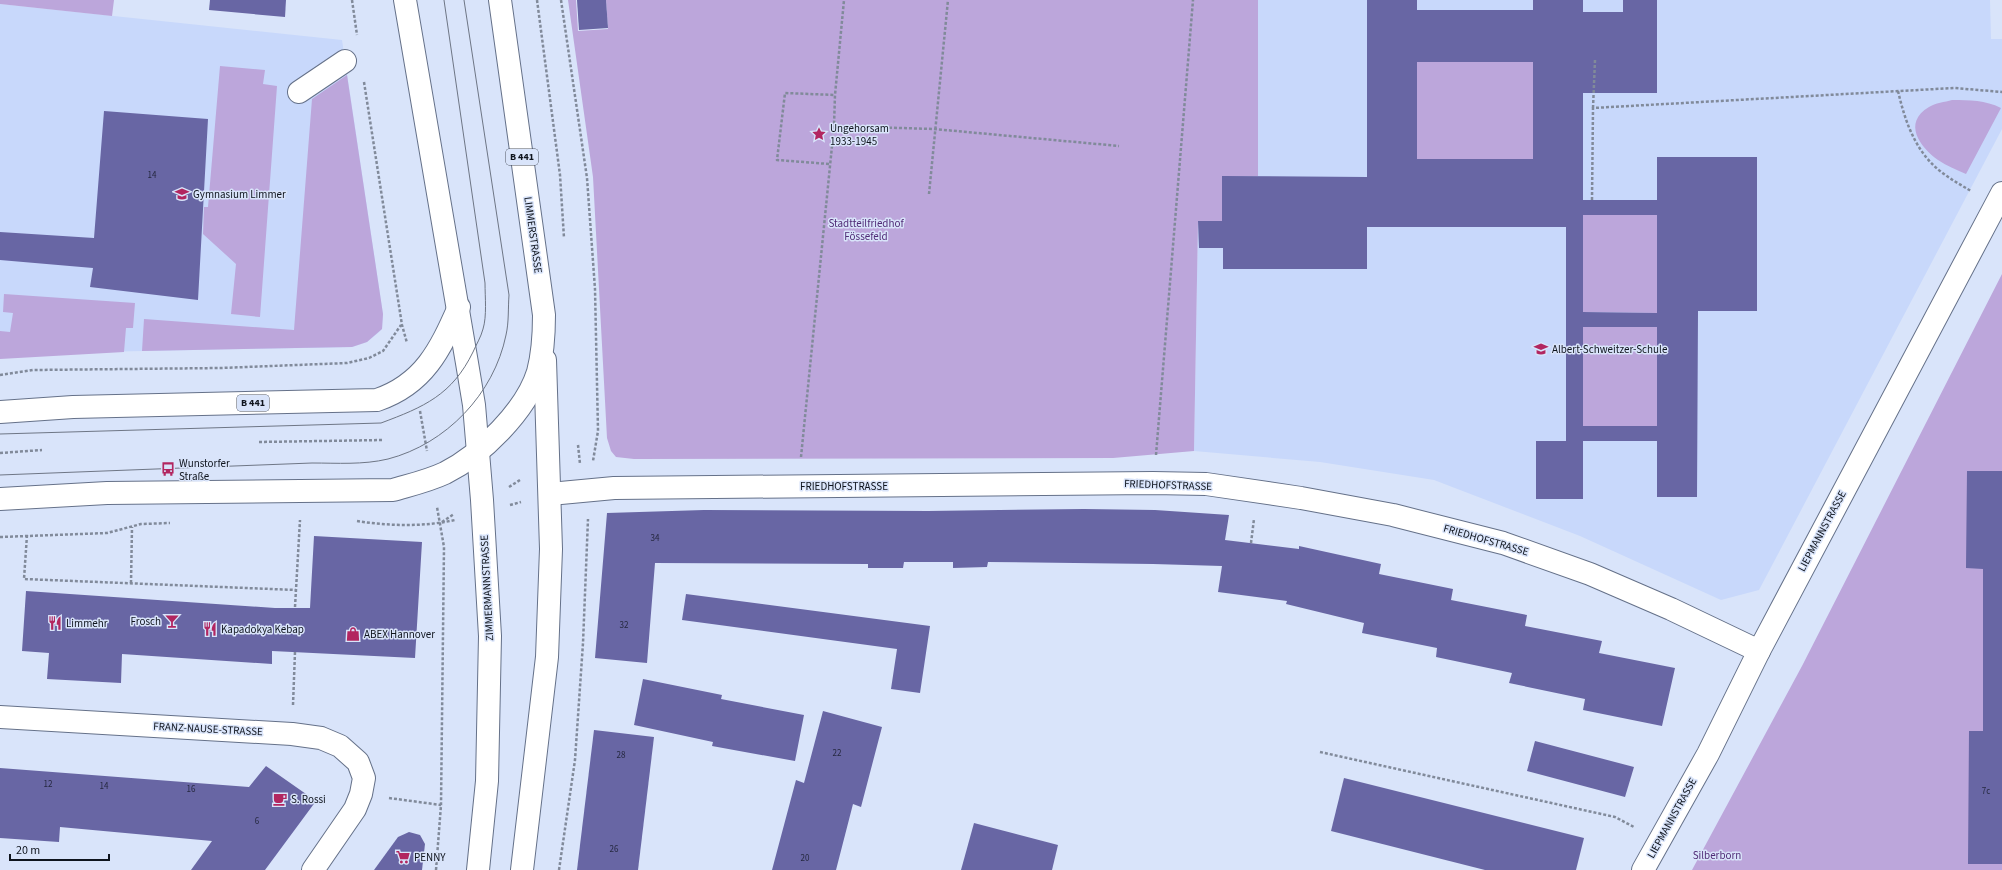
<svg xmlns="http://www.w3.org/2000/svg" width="2002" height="870" viewBox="0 0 2002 870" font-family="'Source Sans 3',sans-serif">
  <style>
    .built { fill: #c8d8fb }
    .green { fill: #bca6db }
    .building { fill: #6866a4; fill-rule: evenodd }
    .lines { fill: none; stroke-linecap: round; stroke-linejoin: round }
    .minor-casing { stroke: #657189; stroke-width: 24 }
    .major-casing { stroke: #657189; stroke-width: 24 }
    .path { stroke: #818a9a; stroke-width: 2.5; stroke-dasharray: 3 2; stroke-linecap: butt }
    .minor { stroke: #fff; stroke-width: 22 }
    .major { stroke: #fff; stroke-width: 22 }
    .tram { stroke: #6e7685; stroke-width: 1 }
    .labels { text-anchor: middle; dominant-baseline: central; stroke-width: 3; stroke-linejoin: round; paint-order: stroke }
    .number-label { font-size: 9px; fill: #25283f }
    .shield { fill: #d9e4fa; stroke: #4c525f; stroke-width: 1 }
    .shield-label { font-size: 10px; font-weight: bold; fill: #0f141d }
    .poi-label { font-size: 11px; fill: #0f141d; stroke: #d9e4fa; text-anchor: start }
    .park-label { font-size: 11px; fill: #502b76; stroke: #d9e4fa }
    .street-label { font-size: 11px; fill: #0f141d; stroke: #d9e4fa }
  </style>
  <rect width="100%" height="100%" fill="#d9e4fa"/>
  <g class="built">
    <path d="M1258,0H1990L1991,39H2002V129L1759,590L1721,600L1580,536L1434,480L1320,462L1194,451L1198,221H1222V176H1258Z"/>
    <path d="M0,4L342,40L383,314L382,329L378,333L367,342L352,347L93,352L0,358Z"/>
  </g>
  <g class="green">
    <path d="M0,0H114L112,16L0,4Z"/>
    <path d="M568,0H576L578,31L608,29L606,0H1258V176L1222,177V221L1198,222L1194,451L1113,458L634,459L616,457L611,451L607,438L593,177Z"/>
    <rect x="1417" y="62" width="116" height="97"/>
    <path d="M220,66L265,70L263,84L277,86L260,317L231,314L236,264L203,234L204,207H208Z"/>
    <path d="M347,75L383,314L382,329L367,342L352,347L142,351L144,319L294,330L312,99Z"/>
    <path d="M1952,100C1970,100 1985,100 2001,108L1966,174C1957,170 1947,166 1938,160C1920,147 1902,123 1929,107C1935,103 1945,102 1952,100Z"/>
    <path d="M1583,215H1657V313L1583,312Z"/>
    <path d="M2002,274V870H1692L1802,666Z"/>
    <path d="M4,294L135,303L133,328H126L124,352L0,359V331L10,332L13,313L3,312Z"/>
    <rect x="1583" y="327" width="74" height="99"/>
  </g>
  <g class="building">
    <path d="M210,0H286L285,17L209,10Z"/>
    <path d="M577,0H606L608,28L579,30Z"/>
    <path d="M1367,0H1417V10H1533V0H1583V12H1623V0H1657V93H1583V200H1657V157H1757V311H1698L1697,497H1657V441H1583V499H1536V441H1566V227H1367V269H1223V248H1199L1198,221H1222V176L1367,177ZM1417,62H1533V159H1417ZM1583,215H1657V313L1583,312ZM1583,327H1657V426H1583Z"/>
    <path d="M104,111L208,119L198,300L90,287L93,268L0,260V232L94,238Z"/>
    <path d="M1967,471H2002V864H1968L1969,731H1983V569L1966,568Z"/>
    <path d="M1084,509L1155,510L1229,515L1225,540L1299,549V546L1381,564L1379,574L1453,589L1451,600L1527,615L1525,626L1602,641L1599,653L1675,668L1662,726L1583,710L1585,699L1509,683L1512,673L1436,657L1437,648L1362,633L1364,623L1286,604L1287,601L1218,592L1222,566L1153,564L988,562L987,567L953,568V562H904L903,568H868V564L655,563L647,663L595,658L607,513L704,510L928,511Z"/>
    <path d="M314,536L422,542L415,658L272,651V664L122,654L121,683L47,679L49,653L22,651L26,591L275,608H310Z"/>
    <path d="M686,594L930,626L920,693L891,689L897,649L682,620Z"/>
    <path d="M643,679L722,695L721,699L804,715L795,761L712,746L713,742L634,725Z"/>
    <path d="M823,711L882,727L861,807L853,804L836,870H772L796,780L804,783Z"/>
    <path d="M594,730L654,737L638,870H577Z"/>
    <path d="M1535,741L1634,767L1625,797L1527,771Z"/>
    <path d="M266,766L316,801L265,870H191L212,841L60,827L59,842L0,838V768L249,787Z"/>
    <path d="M1344,778L1584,838L1576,870H1485L1331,831Z"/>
    <path d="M974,823L1058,845L1052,870H961Z"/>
    <path d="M409,832L420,835L425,844L422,870H374L398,837Z"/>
  </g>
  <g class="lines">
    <defs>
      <g id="minor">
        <path d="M299,92L345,61"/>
        <path d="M550,494L614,488L1153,483L1206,484L1301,498L1393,515L1503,543L1590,574L1671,609L1759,651"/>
        <path d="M0,717L292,734L321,738L340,746L358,762L364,778L361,794L355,809L313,870"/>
        <path d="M1643,870L1708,754L1759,651L2002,193"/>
      </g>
      <g id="major">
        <path d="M405,0L467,363L474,405L482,500L490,636L487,781L478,870"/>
        <path d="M0,412L73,407L377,400C424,384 440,350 459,307"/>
        <path d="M0,499L107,493L393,490C410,485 428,481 445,473C481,455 526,411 538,372C543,353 544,334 544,315L500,0"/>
        <path d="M522,870L547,657L551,549L545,360"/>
      </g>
    </defs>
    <use href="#minor" class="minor-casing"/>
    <use href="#major" class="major-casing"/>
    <g class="path">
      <path d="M352,0L357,35"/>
      <path d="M537,0L560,175L564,238"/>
      <path d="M561,0L587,178L595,289L598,431L593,461"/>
      <path d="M364,82L402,325L407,343"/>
      <path d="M1898,91C1905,121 1915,151 1940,171C1950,179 1961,185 1971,191"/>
      <path d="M1593,108L1595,60"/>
      <path d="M834,126L934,129L1119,146"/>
      <path d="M829,164L777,160L785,93L835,95"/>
      <path d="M929,194L948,0"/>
      <path d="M1592,200L1593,108L1954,88L2002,92"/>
      <path d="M0,375L33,370L221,368L347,363L369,358L383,351L401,325"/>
      <path d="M420,411L427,451"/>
      <path d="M259,442L384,440"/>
      <path d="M578,445L580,464"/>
      <path d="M0,453L42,450"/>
      <path d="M1156,455L1193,0"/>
      <path d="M801,457L834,126L835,95L844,0"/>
      <path d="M509,487L520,480"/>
      <path d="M510,505L521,502"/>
      <path d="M357,521C389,526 423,527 455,520"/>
      <path d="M442,522L454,514"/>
      <path d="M27,535L24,579L296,590"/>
      <path d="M0,537L107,533L141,524L170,523"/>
      <path d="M1251,543L1254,519"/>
      <path d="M131,583L132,527"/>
      <path d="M295,607L300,520"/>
      <path d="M293,705L295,652"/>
      <path d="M1320,752L1615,817L1634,827"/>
      <path d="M389,798L441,805"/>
      <path d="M436,870L441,805L444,547L437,507"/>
      <path d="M559,870L575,760L583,643L588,519"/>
    </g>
    <use href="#minor" class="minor"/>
    <use href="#major" class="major"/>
    <g class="tram">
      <path d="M0,434L381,423C424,407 452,395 473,352C476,345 481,337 483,329C487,316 485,297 485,283L444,0"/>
      <path d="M0,475L312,463C337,463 363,465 388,459C446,444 494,394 506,335C509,322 508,308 509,295L464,0"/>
    </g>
  </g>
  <defs>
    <symbol id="sight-bare" viewBox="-9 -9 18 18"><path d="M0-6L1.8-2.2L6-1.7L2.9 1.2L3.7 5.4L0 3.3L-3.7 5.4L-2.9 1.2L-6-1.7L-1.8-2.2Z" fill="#b22660" stroke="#d9e4fa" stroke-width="2.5" paint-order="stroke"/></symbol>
    <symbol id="school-bare" viewBox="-9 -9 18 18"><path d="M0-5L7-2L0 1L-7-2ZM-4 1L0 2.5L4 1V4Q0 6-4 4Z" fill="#b22660" stroke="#d9e4fa" stroke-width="2.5" paint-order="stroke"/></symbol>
    <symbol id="bus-bare" viewBox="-9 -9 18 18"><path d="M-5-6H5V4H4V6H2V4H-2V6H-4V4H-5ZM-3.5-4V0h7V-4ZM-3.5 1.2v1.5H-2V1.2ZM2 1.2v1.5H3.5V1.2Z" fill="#b22660" stroke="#d9e4fa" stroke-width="2.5" paint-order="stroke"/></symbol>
    <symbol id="bar-bare" viewBox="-9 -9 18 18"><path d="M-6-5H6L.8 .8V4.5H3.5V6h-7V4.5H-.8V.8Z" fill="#b22660" stroke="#d9e4fa" stroke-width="2.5" paint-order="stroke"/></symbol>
    <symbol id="restaurant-bare" viewBox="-9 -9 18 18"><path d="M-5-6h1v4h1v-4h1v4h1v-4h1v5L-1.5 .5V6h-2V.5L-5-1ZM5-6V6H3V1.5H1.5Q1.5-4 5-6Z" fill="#b22660" stroke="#d9e4fa" stroke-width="2.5" paint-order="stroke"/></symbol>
    <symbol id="shop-bare" viewBox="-9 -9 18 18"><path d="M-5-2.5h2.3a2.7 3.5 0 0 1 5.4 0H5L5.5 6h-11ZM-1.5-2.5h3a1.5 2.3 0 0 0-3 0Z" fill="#b22660" stroke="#d9e4fa" stroke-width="2.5" paint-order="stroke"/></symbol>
    <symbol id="cafe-bare" viewBox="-9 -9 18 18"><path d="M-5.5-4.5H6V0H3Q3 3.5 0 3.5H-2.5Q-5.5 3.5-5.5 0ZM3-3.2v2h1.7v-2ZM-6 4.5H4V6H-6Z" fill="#b22660" stroke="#d9e4fa" stroke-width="2.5" paint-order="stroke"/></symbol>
    <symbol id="supermarket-bare" viewBox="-9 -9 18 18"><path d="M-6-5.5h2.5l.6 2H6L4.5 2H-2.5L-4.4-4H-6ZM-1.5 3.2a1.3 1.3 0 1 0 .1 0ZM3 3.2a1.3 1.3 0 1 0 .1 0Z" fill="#b22660" stroke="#d9e4fa" stroke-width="2.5" paint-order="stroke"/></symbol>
  </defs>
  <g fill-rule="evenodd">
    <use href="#sight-bare" x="809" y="124" width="20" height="20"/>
    <use href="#school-bare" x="172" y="184" width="20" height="20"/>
    <use href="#school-bare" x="1531" y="339" width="20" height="20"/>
    <use href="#bus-bare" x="158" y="459" width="20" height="20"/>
    <use href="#bar-bare" x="162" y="611" width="20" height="20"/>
    <use href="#restaurant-bare" x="45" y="613" width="20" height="20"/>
    <use href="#restaurant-bare" x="200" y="619" width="20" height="20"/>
    <use href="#shop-bare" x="343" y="624" width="20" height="20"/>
    <use href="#cafe-bare" x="270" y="789" width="20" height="20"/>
    <use href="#supermarket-bare" x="393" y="847" width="20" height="20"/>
  </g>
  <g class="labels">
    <g class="number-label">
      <text x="152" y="175">14</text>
      <text x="655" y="538">34</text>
      <text x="624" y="625">32</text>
      <text x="837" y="753">22</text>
      <text x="621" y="755">28</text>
      <text x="48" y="784">12</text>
      <text x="104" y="786">14</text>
      <text x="191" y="789">16</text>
      <text x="1986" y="791">7c</text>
      <text x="257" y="821">6</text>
      <text x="614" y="849">26</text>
      <text x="805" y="858">20</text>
    </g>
    <g class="shield">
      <rect x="506" y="149" width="32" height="16" rx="3"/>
      <rect x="237" y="395" width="32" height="16" rx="3"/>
    </g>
    <g class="shield-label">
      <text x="522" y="157">B 441</text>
      <text x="253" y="403">B 441</text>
    </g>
    <g class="poi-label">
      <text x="830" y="128">Ungehorsam<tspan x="830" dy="13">1933-1945</tspan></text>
      <text x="193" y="194">Gymnasium Limmer</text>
      <text x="1552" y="349">Albert-Schweitzer-Schule</text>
      <text x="179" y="463">Wunstorfer<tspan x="179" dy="13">Straße</tspan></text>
      <text x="161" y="621" text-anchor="end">Frosch</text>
      <text x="66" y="623">Limmehr</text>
      <text x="221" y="629">Kapadokya Kebap</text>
      <text x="364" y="634">ABEX Hannover</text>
      <text x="291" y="799">S. Rossi</text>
      <text x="414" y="857">PENNY</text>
    </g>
    <g class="park-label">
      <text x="866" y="223">Stadtteilfriedhof<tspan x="866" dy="13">Fössefeld</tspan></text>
      <text x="1717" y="855">Silberborn</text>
    </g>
    <g class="street-label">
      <text transform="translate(533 235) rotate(82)">LIMMERSTRASSE</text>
      <text transform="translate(1168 485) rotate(2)">FRIEDHOFSTRASSE</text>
      <text x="844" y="486">FRIEDHOFSTRASSE</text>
      <text transform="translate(1822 531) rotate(-62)">LIEPMANNSTRASSE</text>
      <text transform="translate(1486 540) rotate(16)">FRIEDHOFSTRASSE</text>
      <text transform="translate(487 588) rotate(-93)">ZIMMERMANNSTRASSE</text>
      <text transform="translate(208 729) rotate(3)">FRANZ-NAUSE-STRASSE</text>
      <text transform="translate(1672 818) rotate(-61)">LIEPMANNSTRASSE</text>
    </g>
  </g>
  <path d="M10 854v6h99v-6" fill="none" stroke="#0f141d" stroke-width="2"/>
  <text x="16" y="854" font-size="12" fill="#0f141d" stroke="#d9e4fa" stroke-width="3" paint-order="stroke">20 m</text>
</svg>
